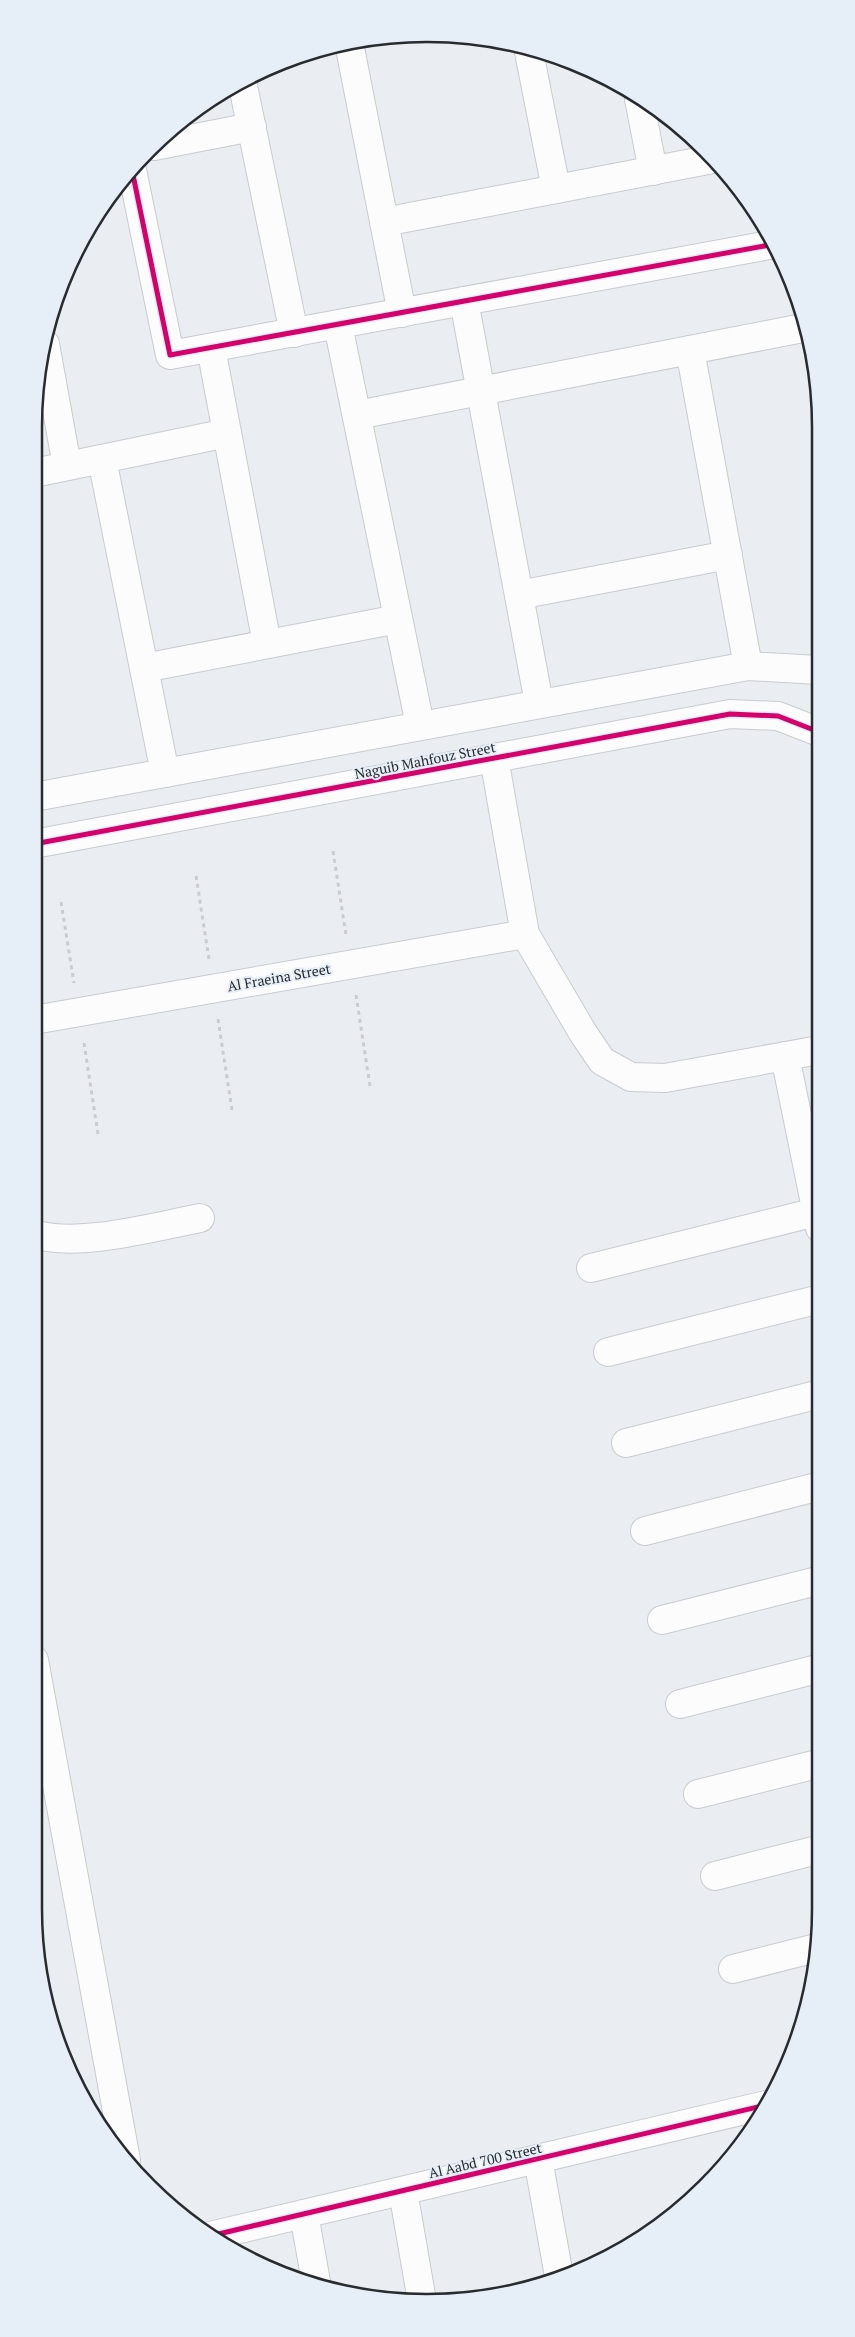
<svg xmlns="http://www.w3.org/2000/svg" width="855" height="2337" viewBox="0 0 855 2337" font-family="'PT Serif',serif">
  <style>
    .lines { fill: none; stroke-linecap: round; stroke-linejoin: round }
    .minor-casing { stroke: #c8cbcf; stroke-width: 30 }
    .path { stroke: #cbcccd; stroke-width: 3; stroke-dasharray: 4 4; stroke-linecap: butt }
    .minor { stroke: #fcfcfd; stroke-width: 28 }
    .cycleway-casing { stroke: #e6eef7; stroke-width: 8 }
    .cycleway { stroke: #d6006c; stroke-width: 5 }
    .labels { text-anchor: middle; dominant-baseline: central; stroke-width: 4; stroke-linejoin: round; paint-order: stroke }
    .street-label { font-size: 14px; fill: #292c2f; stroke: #e6eef7 }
    .rim { fill: none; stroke: #292c2f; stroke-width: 2.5 }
  </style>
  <rect width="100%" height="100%" fill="#eaeef3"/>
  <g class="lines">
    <defs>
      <g id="minor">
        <path d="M349,43L402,313"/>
        <path d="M528,47L556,189"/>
        <path d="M242,81L294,333"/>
        <path d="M639,99L653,171"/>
        <path d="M154,146L252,127"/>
        <path d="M132,170L170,355L775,244"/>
        <path d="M384,222L713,159"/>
        <path d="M464,301L539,703"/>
        <path d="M338,325L420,725"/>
        <path d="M45,344L67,466"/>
        <path d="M211,348L267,644"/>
        <path d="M690,350L748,666"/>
        <path d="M357,415L803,328"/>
        <path d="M102,459L165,773"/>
        <path d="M34,473L227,433"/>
        <path d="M519,595L728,555"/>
        <path d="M144,668L398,619"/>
        <path d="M494,758L525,934L583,1033L602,1061L631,1077L665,1078L819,1050"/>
        <path d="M34,797L748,666L818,670"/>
        <path d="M34,844L730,714L778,716L819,732"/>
        <path d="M34,1020L525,934"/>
        <path d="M785,1056L820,1228"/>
        <path d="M34,1234C78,1248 153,1227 200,1218"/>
        <path d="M591,1268L816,1212"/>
        <path d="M608,1352L820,1299"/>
        <path d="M626,1443L820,1394"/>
        <path d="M645,1531L820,1486"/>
        <path d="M662,1620L821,1580"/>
        <path d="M34,1660L126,2160"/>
        <path d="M680,1704L821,1668"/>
        <path d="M698,1794L821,1763"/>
        <path d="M715,1876L821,1849"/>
        <path d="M733,1969L816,1948"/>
        <path d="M538,2159L559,2276"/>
        <path d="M403,2191L422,2301"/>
        <path d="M304,2214L316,2282"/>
        <path d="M210,2236L766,2105"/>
      </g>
    </defs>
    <use href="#minor" class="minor-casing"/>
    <g class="path">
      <path d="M333,851L346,935"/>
      <path d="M196,876L209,959"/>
      <path d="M61,902L74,983"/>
      <path d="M356,995L370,1086"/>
      <path d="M218,1019L232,1110"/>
      <path d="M84,1043L98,1134"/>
    </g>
    <use href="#minor" class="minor"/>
    <defs>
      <g id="cycleway">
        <path d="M132,170L170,355L775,244"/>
        <path d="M34,844L730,714L778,716L819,732"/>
        <path d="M210,2236L766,2105"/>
      </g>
    </defs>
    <use href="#cycleway" class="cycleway-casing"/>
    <use href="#cycleway" class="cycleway"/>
  </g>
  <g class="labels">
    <g class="street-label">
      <text transform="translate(425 760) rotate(-11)">Naguib Mahfouz Street</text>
      <text transform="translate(279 977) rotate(-10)">Al Fraeina Street</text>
      <text transform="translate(485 2160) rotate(-13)">Al Aabd 700 Street</text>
    </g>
  </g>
  <path d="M0 0H855V2337H0ZM427 42H427A385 385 0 0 1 812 427V1909A385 385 0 0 1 427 2294H427A385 385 0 0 1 42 1909V427A385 385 0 0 1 427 42Z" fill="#e6eef7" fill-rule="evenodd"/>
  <path class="rim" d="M427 42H427A385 385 0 0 1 812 427V1909A385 385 0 0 1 427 2294H427A385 385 0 0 1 42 1909V427A385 385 0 0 1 427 42Z"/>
</svg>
